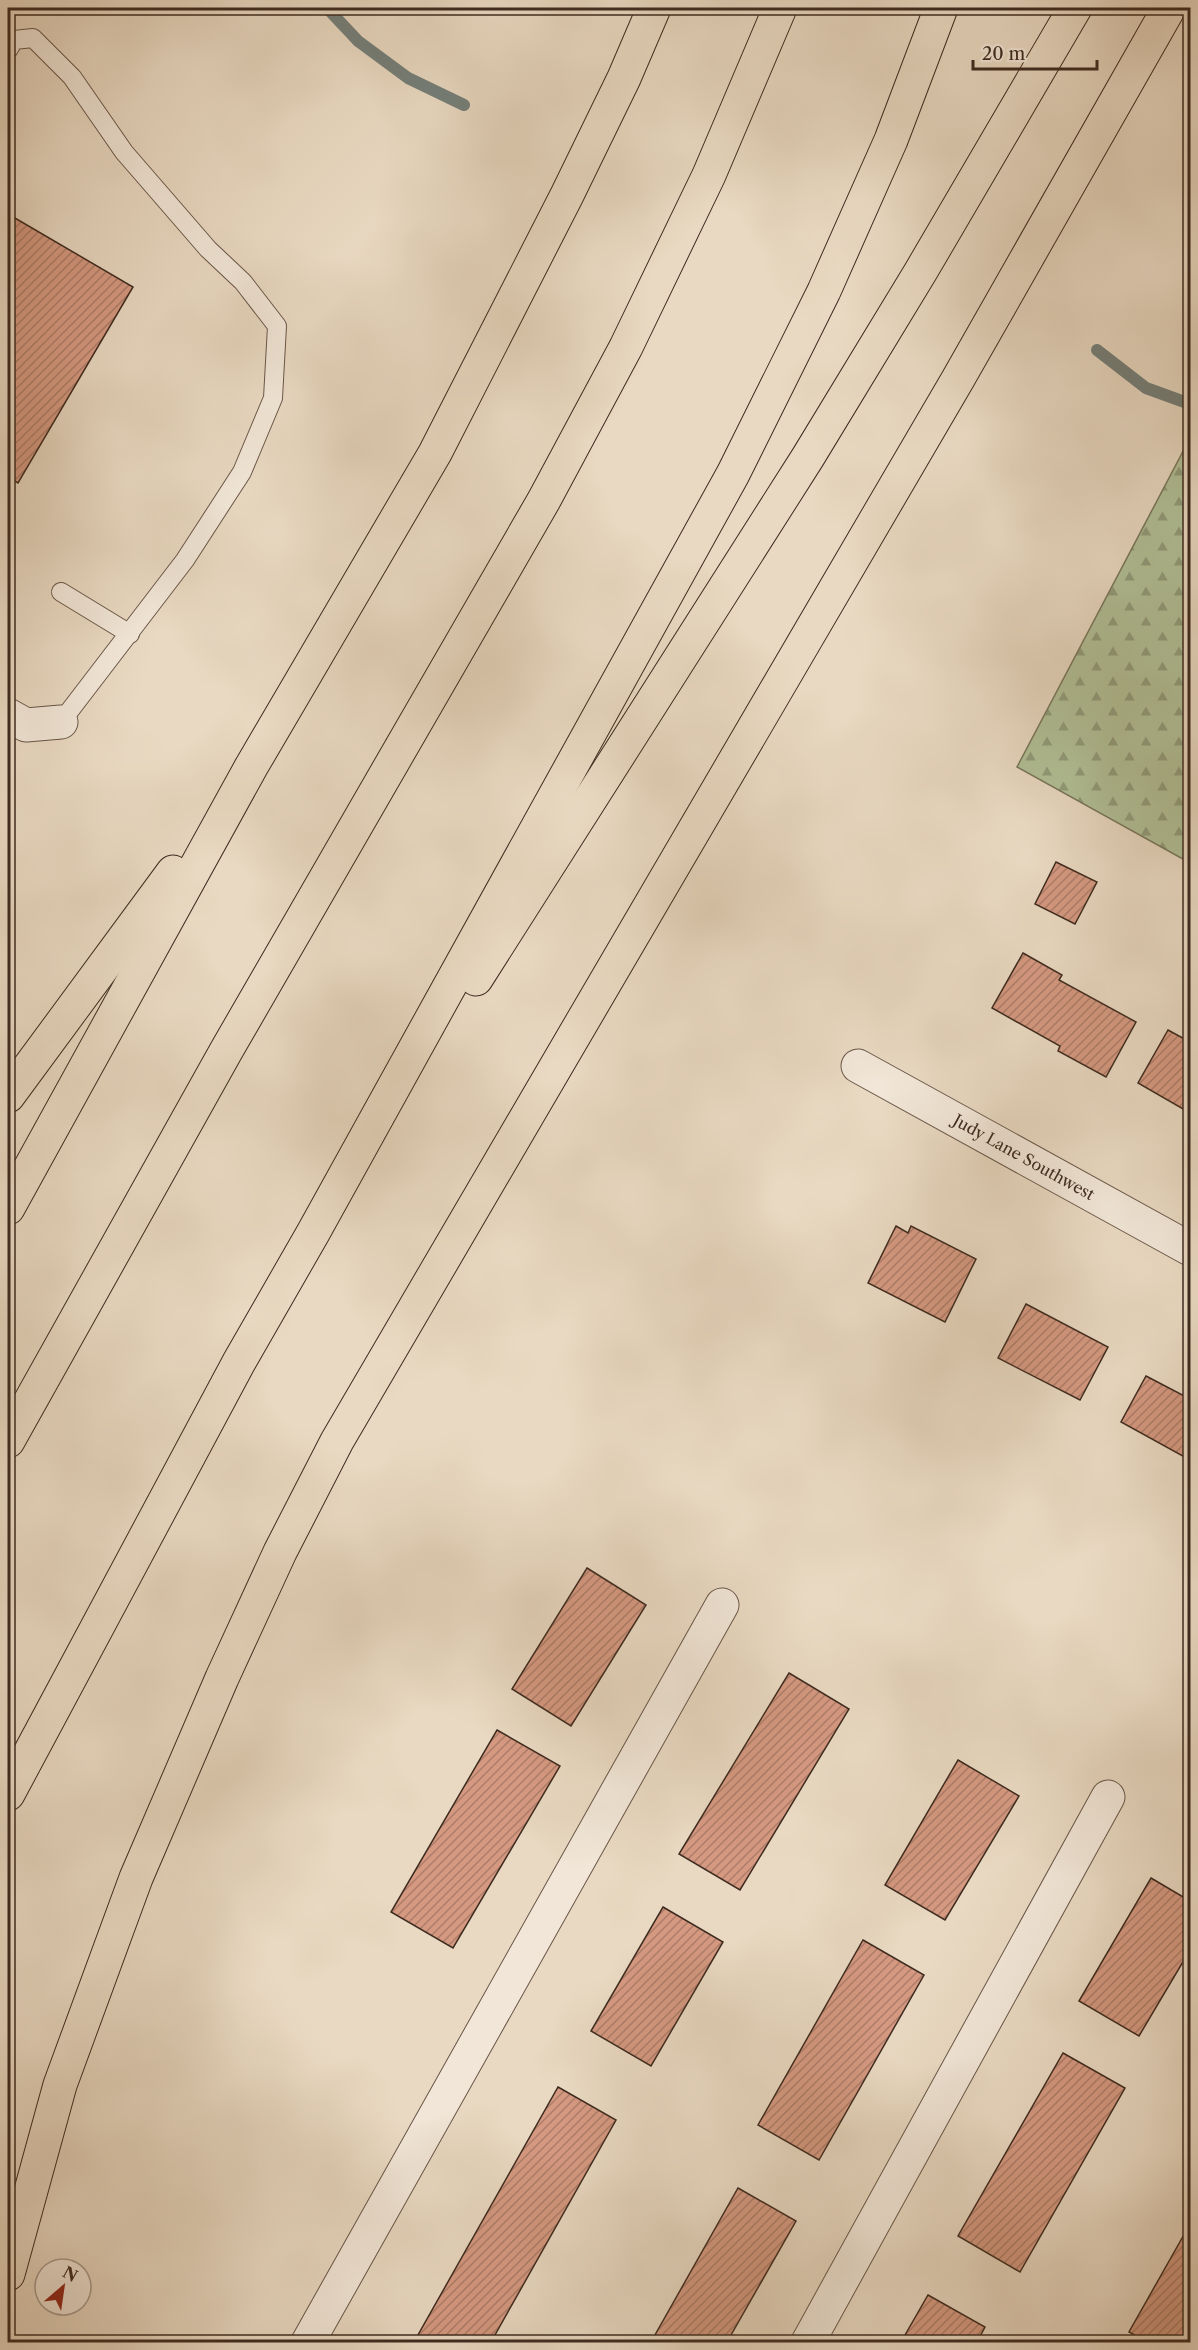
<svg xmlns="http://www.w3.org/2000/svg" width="1198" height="2350" viewBox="0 0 1198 2350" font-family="'Libre Caslon Text',serif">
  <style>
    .forest { fill: url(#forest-firs); stroke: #78765c; stroke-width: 1.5 }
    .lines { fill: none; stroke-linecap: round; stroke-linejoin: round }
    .stream { stroke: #75807b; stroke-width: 12 }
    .building { fill: url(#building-hatch); stroke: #3e2b20; stroke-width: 1.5 }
    .service-casing { stroke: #695648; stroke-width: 20 }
    .minor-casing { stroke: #695648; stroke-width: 35 }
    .motorway-casing { stroke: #3e2b20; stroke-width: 35 }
    .service { stroke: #f1e6d7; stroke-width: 18 }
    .minor { stroke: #f1e6d7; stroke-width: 33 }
    .motorway { stroke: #e9d9c2; stroke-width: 33 }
    .labels { text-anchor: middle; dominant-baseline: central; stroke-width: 4.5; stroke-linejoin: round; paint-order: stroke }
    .street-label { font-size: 16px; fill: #3e2b20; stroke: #f1e6d7 }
  </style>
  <defs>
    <pattern id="forest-firs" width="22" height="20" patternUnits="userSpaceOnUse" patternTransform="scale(1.5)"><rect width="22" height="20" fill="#b1c097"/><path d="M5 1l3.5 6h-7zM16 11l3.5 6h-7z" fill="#919c7b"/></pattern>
    <pattern id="building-hatch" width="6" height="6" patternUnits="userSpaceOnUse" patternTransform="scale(1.5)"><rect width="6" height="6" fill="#d59981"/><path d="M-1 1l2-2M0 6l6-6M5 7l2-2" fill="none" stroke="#ae7d69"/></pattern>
  </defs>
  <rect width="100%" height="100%" fill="#e9d9c2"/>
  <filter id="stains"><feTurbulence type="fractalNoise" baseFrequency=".00333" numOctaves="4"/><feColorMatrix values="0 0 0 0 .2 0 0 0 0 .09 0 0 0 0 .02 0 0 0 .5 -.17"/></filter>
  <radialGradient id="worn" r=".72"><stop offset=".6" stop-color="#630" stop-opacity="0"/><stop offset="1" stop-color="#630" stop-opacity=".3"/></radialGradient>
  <path class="forest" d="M1190,438V863L1017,767Z"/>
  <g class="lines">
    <g class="stream">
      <path d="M327,8L358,41L408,78L464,105"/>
      <path d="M1097,350L1146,388L1190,404"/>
    </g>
  </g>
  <g class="building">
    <path d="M8,214L133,287L18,483L8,477Z"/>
    <path d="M1056,862L1097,882L1075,924L1035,904Z"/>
    <path d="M1023,953L1062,975L1059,980L1136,1022L1106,1077L1058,1051L1060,1046L992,1008Z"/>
    <path d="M1168,1030L1190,1042V1113L1138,1083Z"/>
    <path d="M896,1226L908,1233L911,1226L976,1259L945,1322L868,1283Z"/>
    <path d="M1026,1304L1108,1347L1080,1400L998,1358Z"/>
    <path d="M1146,1376L1188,1398L1190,1394V1460L1121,1422Z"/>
    <path d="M587,1568L646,1605L571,1726L512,1689Z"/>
    <path d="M789,1673L849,1709L740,1890L679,1854Z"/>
    <path d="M497,1730L560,1766L453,1948L391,1912Z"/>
    <path d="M958,1760L1019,1796L945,1920L885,1885Z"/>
    <path d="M1151,1878L1190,1901V1950L1139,2036L1079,2001Z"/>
    <path d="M663,1907L723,1942L651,2066L591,2031Z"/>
    <path d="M863,1940L924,1975L819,2160L758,2125Z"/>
    <path d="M1063,2053L1125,2088L1020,2272L958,2236Z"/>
    <path d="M558,2087L616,2120L491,2342H414Z"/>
    <path d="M738,2188L796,2221L727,2342H651Z"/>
    <path d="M1190,2224V2342H1147L1129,2332Z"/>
    <path d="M928,2295L985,2327L977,2342H901Z"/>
  </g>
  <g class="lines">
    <defs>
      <g id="service">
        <path d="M8,50L14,40L33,38L72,77L124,152L208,249L243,282L277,326L273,398L242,472L185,560L61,722"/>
        <path d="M61,592L130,634"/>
      </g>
      <g id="minor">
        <path d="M8,715L26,725L61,722"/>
        <path d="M858,1066L1190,1249"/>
        <path d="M308,2342L722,1605"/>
        <path d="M808,2342L1108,1797"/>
      </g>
      <g id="motorway">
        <path d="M476,979L808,457L921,271L1075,8"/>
        <path d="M8,1096L173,872"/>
        <path d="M8,1208L251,767L435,453L567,195L624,78L654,8"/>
        <path d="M8,1441L226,1051L544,500L626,347L709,175L780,8"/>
        <path d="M8,1794L239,1362L313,1233L733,474L824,291L891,140L941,8"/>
        <path d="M8,2274L60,2085L136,1878L222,1678L280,1552L337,1441L958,379L1169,8"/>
      </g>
    </defs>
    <use href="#service" class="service-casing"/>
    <use href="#minor" class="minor-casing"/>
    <use href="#motorway" class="motorway-casing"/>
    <use href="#service" class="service"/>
    <use href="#minor" class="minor"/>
    <use href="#motorway" class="motorway"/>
  </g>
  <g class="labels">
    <g class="street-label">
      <text transform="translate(1024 1157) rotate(29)">Judy Lane Southwest</text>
    </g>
  </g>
  <rect width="1198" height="2350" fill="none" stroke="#e9d9c2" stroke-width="30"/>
  <rect x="9" y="9" width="1180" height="2332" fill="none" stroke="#3e2b20" stroke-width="3"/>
  <rect x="15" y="15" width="1168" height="2320" fill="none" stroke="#3e2b20" stroke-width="1.5"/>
  <g transform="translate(63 2287) rotate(29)"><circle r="28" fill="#f1e6d7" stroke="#a99b8e" stroke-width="1.5"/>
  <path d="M0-4.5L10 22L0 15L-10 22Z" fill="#8f2418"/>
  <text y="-9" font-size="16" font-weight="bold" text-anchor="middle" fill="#3e2b20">N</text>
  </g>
  <path d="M973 60v9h124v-9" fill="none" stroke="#3e2b20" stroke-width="3"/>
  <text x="982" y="60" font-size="18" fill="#3e2b20" stroke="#f1e6d7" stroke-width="4.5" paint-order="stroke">20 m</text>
  <rect width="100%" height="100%" filter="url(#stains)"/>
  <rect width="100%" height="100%" fill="url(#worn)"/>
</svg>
